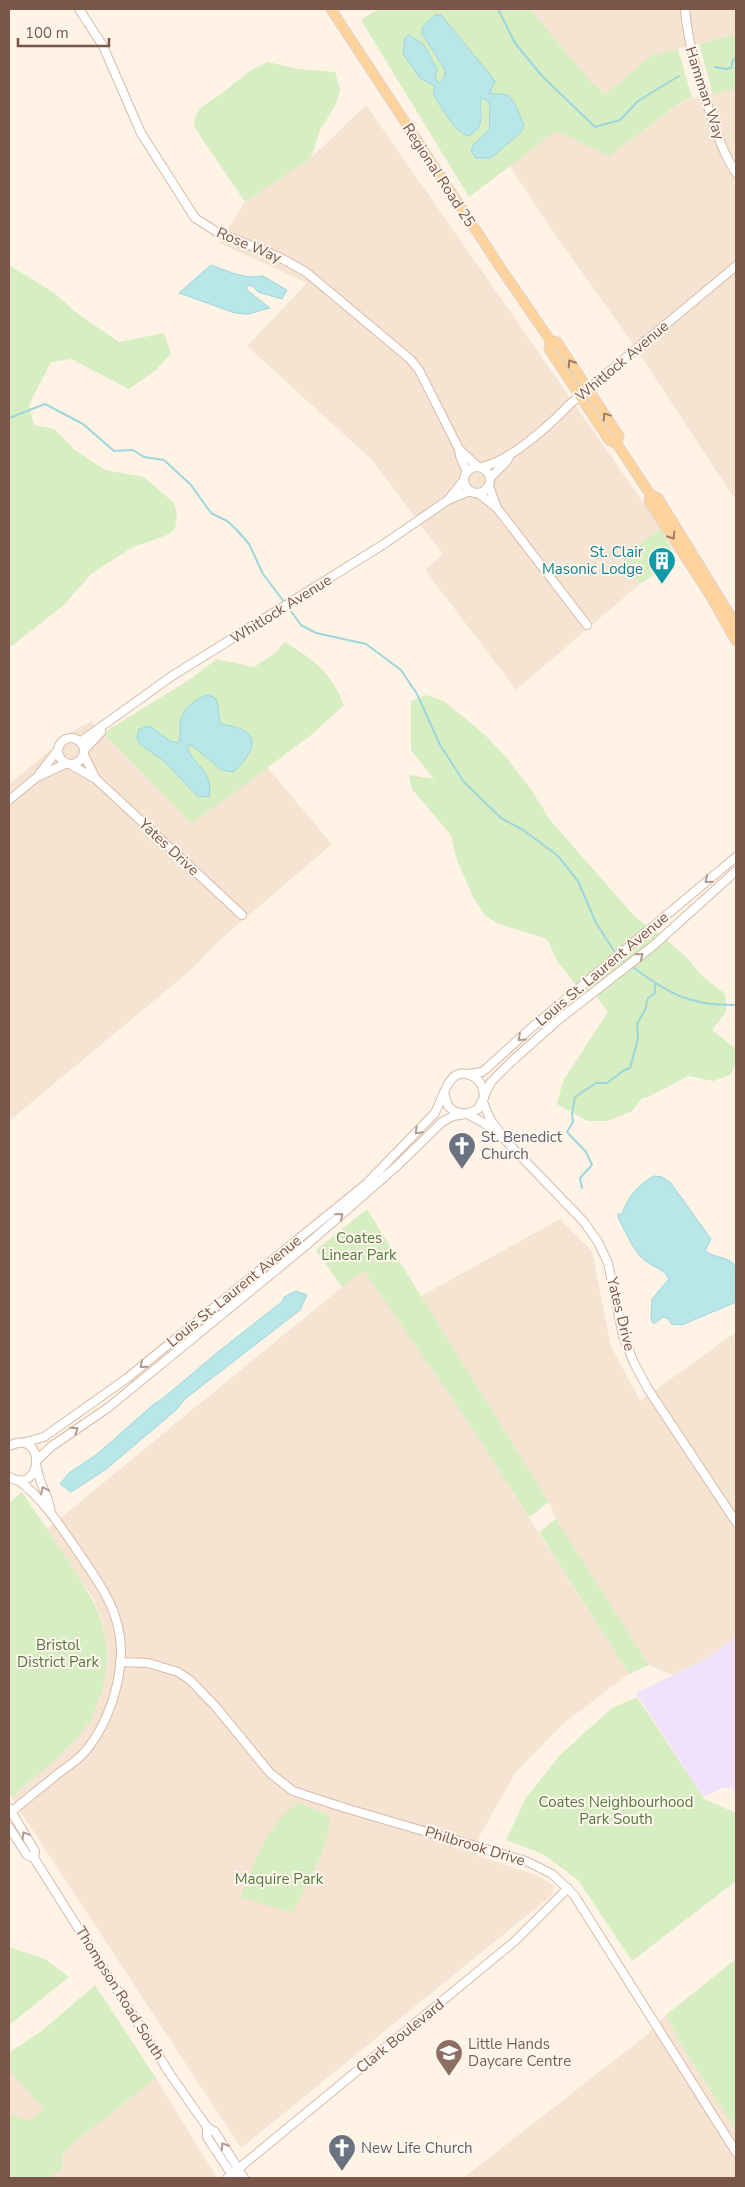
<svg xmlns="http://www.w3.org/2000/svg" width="745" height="2187" viewBox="0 0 745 2187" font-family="'Nunito Sans',sans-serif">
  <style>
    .residential { fill: #f6e4d3 }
    .education { fill: #f0e2fa }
    .green { fill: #d7edc2; fill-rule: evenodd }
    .water { fill: #b8e6e9; stroke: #9dd6dc }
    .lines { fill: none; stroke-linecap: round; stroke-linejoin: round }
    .stream { stroke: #9dd6dc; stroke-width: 2 }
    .secondary-casing { stroke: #d6bbaa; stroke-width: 10 }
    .primary-casing { stroke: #dcd3cf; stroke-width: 11 }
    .secondary { stroke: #fff; stroke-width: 8 }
    .primary { stroke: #ffd39b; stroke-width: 9 }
    .oneway { stroke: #a17c61 }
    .oneway2 { stroke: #af9a91 }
    .labels { text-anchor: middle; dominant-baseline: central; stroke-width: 4; stroke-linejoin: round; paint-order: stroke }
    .street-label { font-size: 15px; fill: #795648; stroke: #fff7ed }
    .culture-label { font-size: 15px; fill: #0d838f; stroke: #fff7ed; text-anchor: end }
    .worship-label { font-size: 15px; fill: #5b616d; stroke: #fff7ed; text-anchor: start }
    .park-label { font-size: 15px; fill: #527a3c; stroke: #fff7ed }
    .education-label { font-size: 15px; fill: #785e54; stroke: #fff7ed; text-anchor: start }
  </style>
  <rect width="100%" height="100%" fill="#fef3e5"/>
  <g class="residential">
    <path d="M530,9H736V34L651,56L605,94L591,82Z"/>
    <path d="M736,89V498L735,499L629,338L556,236L509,165L556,131L609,156L685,100Z"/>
    <path d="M366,105L661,528L623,558L640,584L516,690L425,570L443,554L372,460L247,346L307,283L219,243L245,202L311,158Z"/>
    <path d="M91,721L192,824L267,767L332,844L219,941L190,971L9,1121V784L75,730Z"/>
    <path d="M560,1219L592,1251L611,1346L640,1401L736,1332V1637L704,1660L672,1675L649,1665L556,1519L549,1502L421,1296Z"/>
    <path d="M364,1271L466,1419L629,1674L564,1723L516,1772L480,1835L475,1855L539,1876L554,1886L552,1895L241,2148L11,1797L68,1748L87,1726L96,1708L107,1669L106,1638L101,1618L92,1596L47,1529L342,1287Z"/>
    <path d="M666,2015L685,2051L736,2130V2178H463L648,2034Z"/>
    <path d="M9,2070L44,2109L30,2121L9,2114Z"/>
    <path d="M156,2078L217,2178H50L62,2168V2156L75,2142Z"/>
  </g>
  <path class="education" d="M736,1637V1795L732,1788H724L703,1797L636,1693L704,1660Z"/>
  <g class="green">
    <path d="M378,9H530L591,82L605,94L651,56L678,49L692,98L684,100L609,156L556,131L469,197L361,20ZM422,33L489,93L508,95L515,104L524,125L488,130L490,105L487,100L481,98L482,121L454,125L433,94L435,86L431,84L415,39L437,69L435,79L440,83L445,76V70Z"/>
    <path d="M736,34V89L713,94L699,44Z"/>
    <path d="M268,62L298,69L335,72L340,90L335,106L320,130L311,158L245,202L195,128L194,120L199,109L221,94L251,70Z"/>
    <path d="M9,265L53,292L78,314L119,342L164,333L171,353L156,370L129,389L71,359L51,362L29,405L34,425L54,429L75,450L105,470L144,477L174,503L177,515L175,529L167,535L131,548L91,574L64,605L9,648Z"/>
    <path d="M661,528L677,560L640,584L622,558Z"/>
    <path d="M285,642C314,660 331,672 344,705L311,735L192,824L103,733L189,680L217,659L254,667L274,654Z"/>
    <path d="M426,695L444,701L485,735L506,757L532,791L550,820L635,917L661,935L686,957L702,976L725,994L727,1011L712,1030L736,1049V1064L730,1075L713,1081L688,1076L648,1097L642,1098L632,1111L608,1121H588L557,1104L563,1081L608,1012L597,997L576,985L558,962L547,939L496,923L484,914L472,895L456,857L451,835L412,789L409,775L434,779L411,750V701Z"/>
    <path d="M367,1209L549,1502L529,1517L466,1419L364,1271L342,1287L316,1250Z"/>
    <path d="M22,1492C36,1513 51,1535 65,1556C95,1601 119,1636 101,1693C97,1705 93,1717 86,1727C65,1754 37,1775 11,1797L9,1794V1503Z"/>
    <path d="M556,1519L649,1665L629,1674L539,1532Z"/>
    <path d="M637,1697L704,1799L736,1813V1881L632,1961L578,1880L543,1854L506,1840L526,1798L560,1755L612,1708Z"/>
    <path d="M298,1803L328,1814C336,1835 303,1892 293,1913L240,1897C254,1865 267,1823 298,1803Z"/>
    <path d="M9,1947L45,1959L69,1977L9,2025Z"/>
    <path d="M736,1959V2130L685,2051L666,2015Z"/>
    <path d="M95,1985L156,2078L75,2142L62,2156V2168L50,2178H13L9,2174V2114L30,2121L44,2109L9,2070V2053L43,2030Z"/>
  </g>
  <g class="water">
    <path d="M435,15H441L492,77L495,82L489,93L508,95L515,104L524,125L521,132L491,158H476L471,151L474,144L489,130L490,105L487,100L481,98C479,115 487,126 468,136C453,131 442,107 433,94L435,86L420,78L403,54L405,38L409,35L424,45L437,69L435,79L440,83L445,76V70L422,33L423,26Z"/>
    <path d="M211,265C228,271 245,280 263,276L287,290L282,299L258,292L252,286L247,285V290L270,308L248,314L235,313L179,293Z"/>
    <path d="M206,695L214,697L217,701L220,724C259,729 261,744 234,772L222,770L191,745L187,747C194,768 214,769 209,797L197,796L165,762L140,744L137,738L139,729L150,726L170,741L178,743C181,738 180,734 180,728C180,710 192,702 206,695Z"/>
    <path d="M654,1176L662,1177L670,1182L711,1239L705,1251C715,1258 727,1256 736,1266V1302L682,1325L671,1324L668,1318L663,1317L654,1324L651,1320L652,1299L669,1279C664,1268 651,1267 642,1258C631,1246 626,1232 618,1218V1214H622C628,1196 638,1185 654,1176Z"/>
    <path d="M296,1291L307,1295L300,1310L185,1399L176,1410L105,1470L71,1492L60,1484L69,1473L96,1455L154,1404L162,1399L223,1348L283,1301L284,1297Z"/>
  </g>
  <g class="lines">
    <g class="stream">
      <path d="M498,9L515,43L541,75L595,127L620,120L638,101L679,76"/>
      <path d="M715,67L727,69L731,68L733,60L736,59"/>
      <path d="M9,418L45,404L83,424L114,451L133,450L144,457L164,460L191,485L211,513L227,521L237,530L249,544L263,574L285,603"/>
      <path d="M288,607L301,625L316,633L366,644L401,670L417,694L440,745L464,782L501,818L523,830L557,855L578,881L596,923L616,954"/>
      <path d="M619,958L627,964"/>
      <path d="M631,966C669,993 688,1006 736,1005"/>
      <path d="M582,1188L580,1178L592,1165L586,1152L567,1132L573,1122L572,1114L575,1097L596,1083H607L623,1071L630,1068L638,1039L637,1024L645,1010L648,998L655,993V985"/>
    </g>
    <defs>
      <g id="secondary">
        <path d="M79,9L103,46L141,133L195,218L217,232L279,257L306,272L410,359L419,370L459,449L460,456L467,472"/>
        <path d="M685,9C688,45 699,78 710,113C717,134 724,155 736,173"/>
        <path d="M459,449L478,467"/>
        <circle cx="477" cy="480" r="13"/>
        <path d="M482,467C510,461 550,425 570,404L736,266"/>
        <path d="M490,478L506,462L509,457"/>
        <path d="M489,486L497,508"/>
        <path d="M478,493L497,508L587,625"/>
        <path d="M448,500L470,491"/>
        <circle cx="71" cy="751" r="13"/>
        <path d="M80,742L172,676L384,544L448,500L464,480"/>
        <path d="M84,750L101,732"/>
        <path d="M84,755L95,777"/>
        <path d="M71,765L96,779L242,915"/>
        <path d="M40,773L57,751"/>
        <path d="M9,800L37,777L65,764"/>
        <path d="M467,1074L482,1072L487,1068L530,1029L736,857"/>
        <path d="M444,1093L448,1106L455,1112L467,1114L478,1109L491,1082L511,1062L557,1021L654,945L736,871"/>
        <path d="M483,1102L490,1119L507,1142L584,1222L598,1242L608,1263L623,1336L634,1363L648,1389L736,1522"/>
        <path d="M467,1114L484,1123L501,1138"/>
        <path d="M22,1443L44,1437L126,1379L366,1184L434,1114C444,1100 447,1062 474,1077C482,1082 484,1090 484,1098"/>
        <path d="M9,1446C47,1427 43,1497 9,1477"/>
        <path d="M37,1460L52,1446L109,1407L303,1248L397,1166L442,1122L453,1116L465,1114"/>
        <path d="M37,1468C39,1484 49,1496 51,1513"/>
        <path d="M120,1662L148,1663L178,1672L190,1680L216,1707L270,1773L293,1791L345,1808L526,1861L552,1874L574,1895L736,2152"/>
        <path d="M9,1808L35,1851L34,1858"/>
        <path d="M9,1814C25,1800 42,1787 59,1773C67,1767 76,1761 83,1754C111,1722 129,1665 117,1623C111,1599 96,1579 83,1559C64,1532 46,1501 18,1480"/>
        <path d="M9,1827L27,1855L34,1858L170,2074L207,2127L215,2132L244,2178"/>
        <path d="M207,2127V2137L234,2178"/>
        <path d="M227,2178L515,1941L568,1888"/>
      </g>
      <g id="primary">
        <path d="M331,9L502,270L550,340L557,342L619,436L617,444"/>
        <path d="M550,340L549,349L609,440L617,444L650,494L658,498L736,625"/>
        <path d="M650,494L649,501L710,595L736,641"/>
      </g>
    </defs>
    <use href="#secondary" class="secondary-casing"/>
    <use href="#primary" class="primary-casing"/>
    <use href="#secondary" class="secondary"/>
    <use href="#primary" class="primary"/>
  </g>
  <defs><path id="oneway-chevron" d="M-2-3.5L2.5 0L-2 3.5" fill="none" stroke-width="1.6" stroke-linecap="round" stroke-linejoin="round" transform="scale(1.25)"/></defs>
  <g class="oneway">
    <use href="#oneway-chevron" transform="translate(571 363) rotate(-123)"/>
    <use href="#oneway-chevron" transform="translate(606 416) rotate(-124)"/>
    <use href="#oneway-chevron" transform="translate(672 536) rotate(57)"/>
  </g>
  <g class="oneway2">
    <use href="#oneway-chevron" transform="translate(708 880) rotate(141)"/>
    <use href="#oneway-chevron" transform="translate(640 956) rotate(-39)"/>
    <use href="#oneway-chevron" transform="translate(521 1038) rotate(138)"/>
    <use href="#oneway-chevron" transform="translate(418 1131) rotate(134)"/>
    <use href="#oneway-chevron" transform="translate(340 1216) rotate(-41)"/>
    <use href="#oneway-chevron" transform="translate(143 1365) rotate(140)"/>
    <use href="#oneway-chevron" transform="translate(75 1430) rotate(-34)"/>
    <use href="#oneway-chevron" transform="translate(44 1490) rotate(-116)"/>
    <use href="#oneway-chevron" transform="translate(25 1835) rotate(-121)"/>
    <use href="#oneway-chevron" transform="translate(224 2146) rotate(-122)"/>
  </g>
  <defs>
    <symbol id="building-pin" viewBox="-11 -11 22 30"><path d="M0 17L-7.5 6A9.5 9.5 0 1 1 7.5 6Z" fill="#0f9aa8" stroke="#fff7ed"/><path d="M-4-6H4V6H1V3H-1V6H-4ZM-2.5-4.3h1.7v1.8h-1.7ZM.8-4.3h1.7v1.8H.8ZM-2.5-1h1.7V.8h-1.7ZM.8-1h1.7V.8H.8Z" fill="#fff"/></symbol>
    <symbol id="church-pin" viewBox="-11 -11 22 30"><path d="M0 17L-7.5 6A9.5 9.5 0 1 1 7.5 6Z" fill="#6b7280" stroke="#fff7ed"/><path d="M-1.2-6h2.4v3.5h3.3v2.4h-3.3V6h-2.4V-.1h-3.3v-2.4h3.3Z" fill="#fff"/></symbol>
    <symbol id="school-pin" viewBox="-11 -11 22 30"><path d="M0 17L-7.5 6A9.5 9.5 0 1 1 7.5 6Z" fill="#8d6e63" stroke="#fff7ed"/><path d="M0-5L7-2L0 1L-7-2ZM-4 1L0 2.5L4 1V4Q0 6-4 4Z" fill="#fff"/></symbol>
  </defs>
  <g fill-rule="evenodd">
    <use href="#building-pin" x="646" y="545" width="32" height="43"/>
    <use href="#church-pin" x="446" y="1130" width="32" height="43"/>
    <use href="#school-pin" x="433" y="2037" width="32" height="43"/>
    <use href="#church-pin" x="326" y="2132" width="32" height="43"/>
  </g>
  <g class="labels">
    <g class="street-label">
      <text transform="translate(705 93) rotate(72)">Hamman Way</text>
      <text transform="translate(439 175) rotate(57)">Regional Road 25</text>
      <text transform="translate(249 245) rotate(23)">Rose Way</text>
      <text transform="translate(622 361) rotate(-40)">Whitlock Avenue</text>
      <text transform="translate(281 609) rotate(-32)">Whitlock Avenue</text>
      <text transform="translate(169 847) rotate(43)">Yates Drive</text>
      <text transform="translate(602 969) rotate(-40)">Louis St. Laurent Avenue</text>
      <text transform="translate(234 1291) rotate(-39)">Louis St. Laurent Avenue</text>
      <text transform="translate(621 1314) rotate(76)">Yates Drive</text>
      <text transform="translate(475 1846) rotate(17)">Philbrook Drive</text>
      <text transform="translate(120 1993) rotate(58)">Thompson Road South</text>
      <text transform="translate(400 2036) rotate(-39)">Clark Boulevard</text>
    </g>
    <g class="culture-label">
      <text x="643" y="552">St. Clair<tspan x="643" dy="17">Masonic Lodge</tspan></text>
    </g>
    <g class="worship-label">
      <text x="481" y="1137">St. Benedict<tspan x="481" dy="17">Church</tspan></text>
      <text x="361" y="2148">New Life Church</text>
    </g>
    <g class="park-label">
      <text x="359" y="1238">Coates<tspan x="359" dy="17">Linear Park</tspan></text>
      <text x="58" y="1645">Bristol<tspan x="58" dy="17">District Park</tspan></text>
      <text x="616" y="1802">Coates Neighbourhood<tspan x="616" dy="17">Park South</tspan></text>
      <text x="279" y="1879">Maquire Park</text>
    </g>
    <g class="education-label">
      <text x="468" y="2044">Little Hands<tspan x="468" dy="17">Daycare Centre</tspan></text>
    </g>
  </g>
  <rect width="745" height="2187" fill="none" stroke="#795648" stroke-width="20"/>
  <path d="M18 38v8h91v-8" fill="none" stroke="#795648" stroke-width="2.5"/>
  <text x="25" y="38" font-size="15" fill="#795648" stroke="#fff7ed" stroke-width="4" paint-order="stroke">100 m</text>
</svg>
